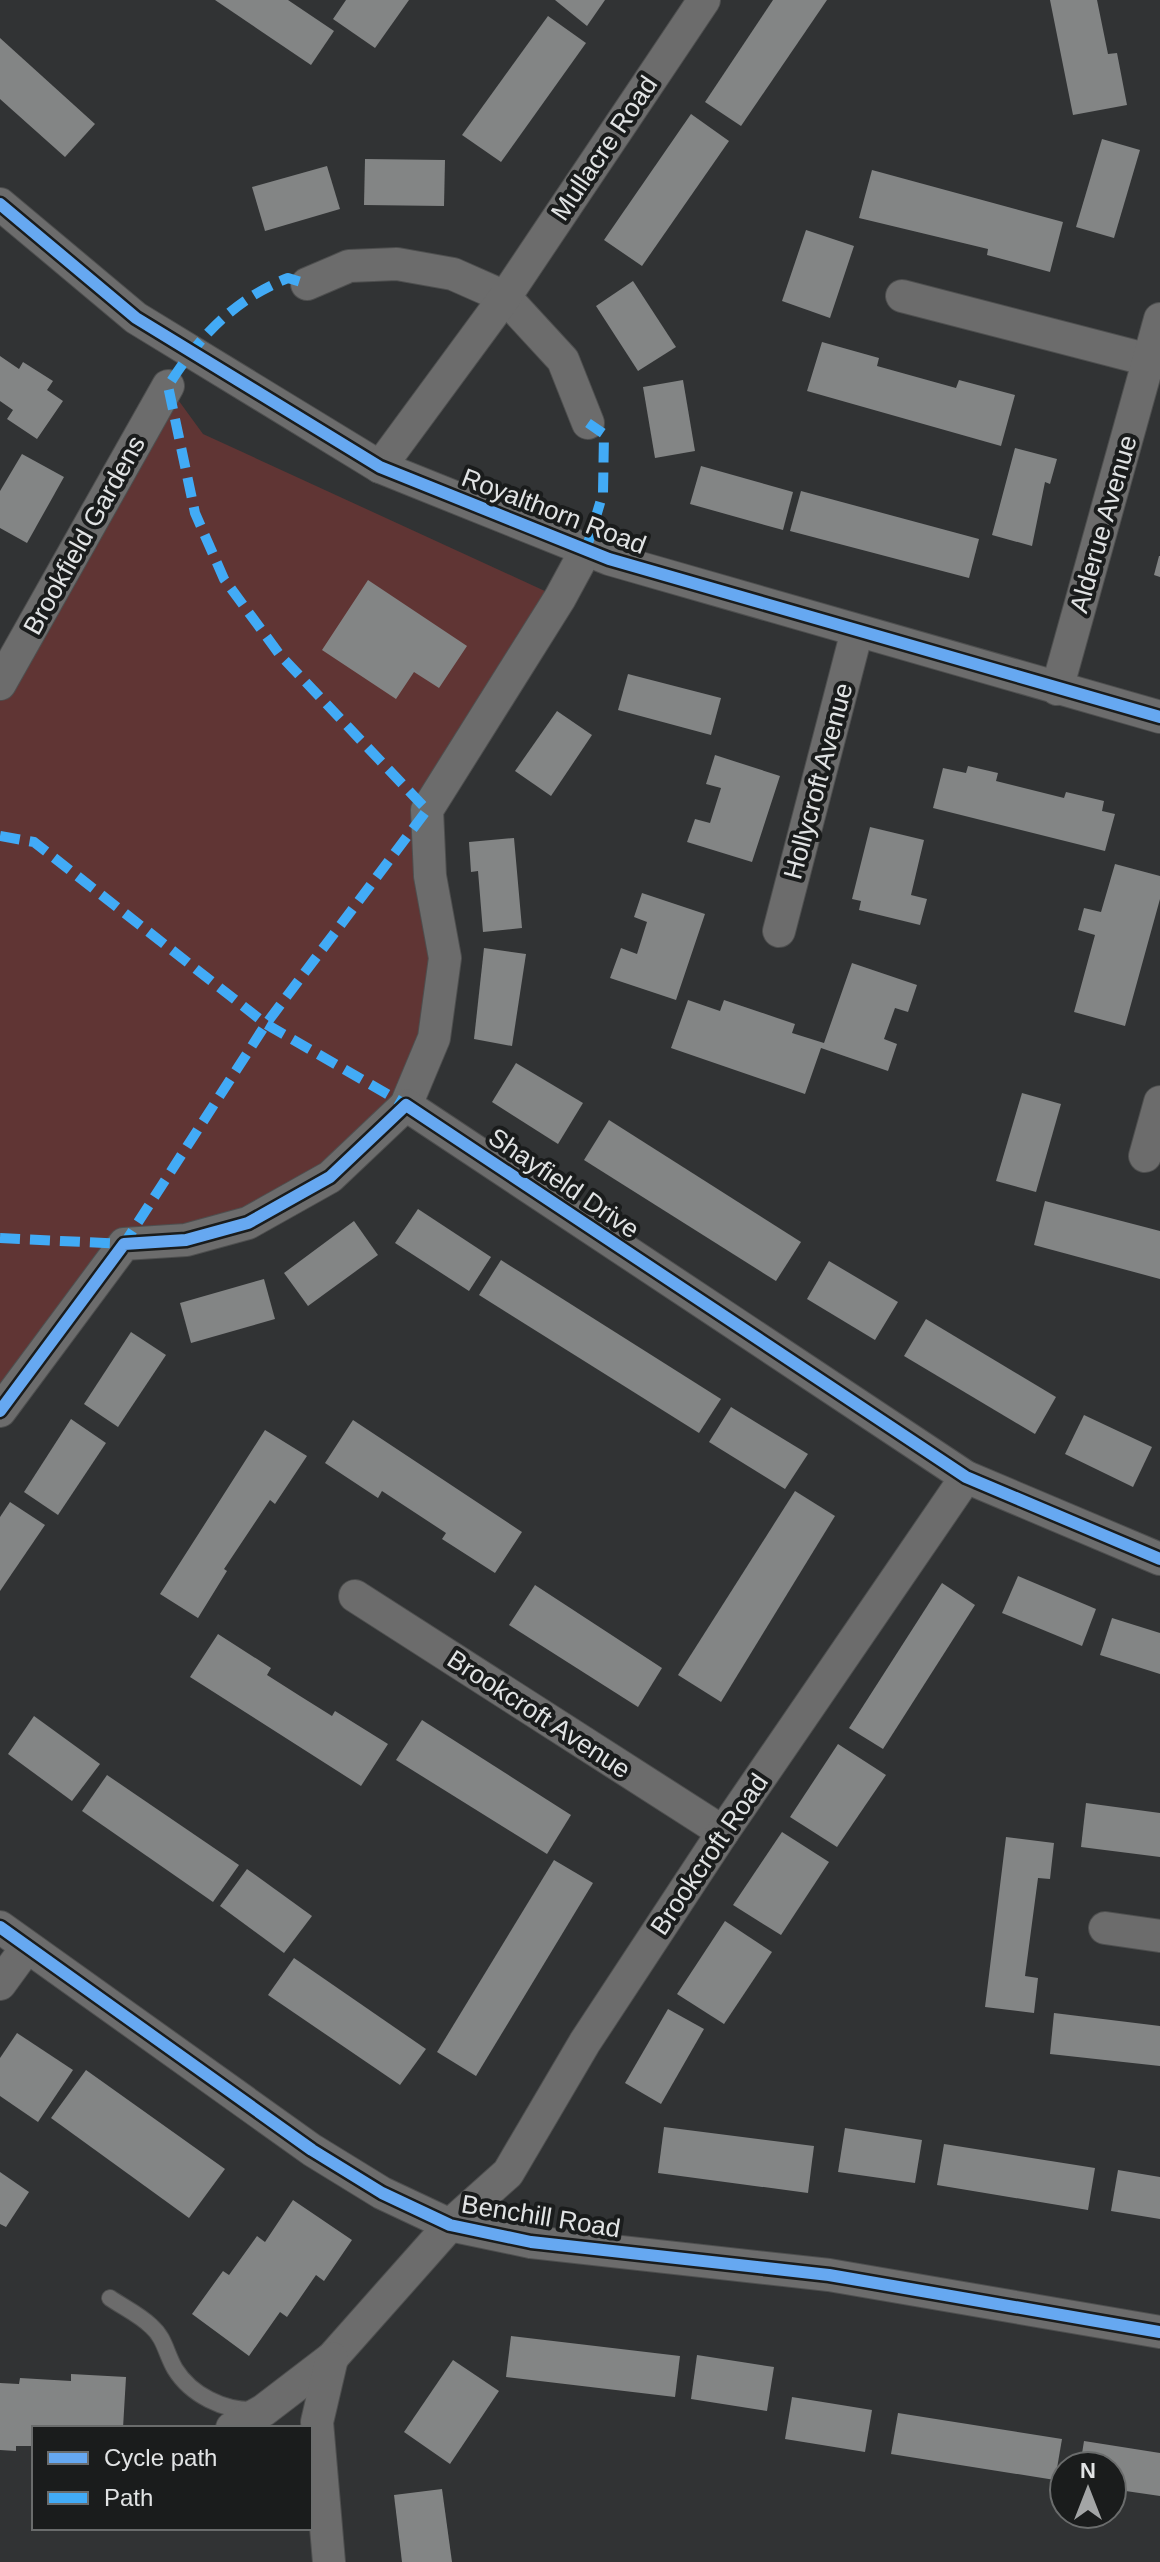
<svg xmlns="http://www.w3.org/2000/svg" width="1160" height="2562" viewBox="0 0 1160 2562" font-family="Arial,sans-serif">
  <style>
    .green { fill: #603534 }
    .building { fill: #838585 }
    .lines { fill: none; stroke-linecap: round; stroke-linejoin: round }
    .lane-casing { stroke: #4e4f4f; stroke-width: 18 }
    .street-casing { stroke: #4e4f4f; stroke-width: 34 }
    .lane { stroke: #6c6c6c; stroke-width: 16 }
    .street { stroke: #6c6c6c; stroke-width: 32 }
    .quiet { stroke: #42abf6; stroke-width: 10; stroke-dasharray: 20 10; stroke-linecap: butt }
    .cycleway-casing { stroke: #1a1c1c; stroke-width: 17 }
    .cycleway { stroke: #66a8f1; stroke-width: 12 }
    .labels { text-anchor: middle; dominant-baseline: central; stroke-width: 8; stroke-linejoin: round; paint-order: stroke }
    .street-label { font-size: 26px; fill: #e1e3e4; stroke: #1a1c1c }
  </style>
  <rect width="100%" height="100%" fill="#313334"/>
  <path class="green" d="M168,386L203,434L560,598L427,810L445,958L406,1105L248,1223L124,1244L0,1411V684Z"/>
  <g class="building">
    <path d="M215,0H288L334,31L311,65Z"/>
    <path d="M346,0H409L375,48L333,19Z"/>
    <path d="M555,0H605L587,26Z"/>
    <path d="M773,0H827L741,126L705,102Z"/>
    <path d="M1050,0H1097L1108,54L1117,53L1127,105L1073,115Z"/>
    <path d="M548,16L586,43L501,162L462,135Z"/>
    <path d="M0,38L95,124L65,157L0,99Z"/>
    <path d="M691,114L729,141L642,266L604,240Z"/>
    <path d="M1102,139L1140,150L1114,238L1076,227Z"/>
    <path d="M365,159L445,160L444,206L364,205Z"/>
    <path d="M327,166L340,209L265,231L252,187Z"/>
    <path d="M872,170L1063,222L1050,272L987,255L988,249L859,218Z"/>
    <path d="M806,230L854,246L830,318L782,301Z"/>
    <path d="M633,281L676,347L638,371L596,306Z"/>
    <path d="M822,342L879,358L877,366L956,388L959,380L1015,395L1001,446L807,391Z"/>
    <path d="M0,356L19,369L23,362L53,381L47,390L63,401L37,439L7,419L13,410L0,401Z"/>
    <path d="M683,380L695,451L655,458L643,387Z"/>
    <path d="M1015,448L1057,459L1050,484L1045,482L1032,546L992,535Z"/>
    <path d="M22,454L64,477L27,543L0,528V491Z"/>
    <path d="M701,466L793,492L783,530L690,504Z"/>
    <path d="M801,491L979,539L969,578L790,531Z"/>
    <path d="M1159,556H1160V577L1154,575Z"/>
    <path d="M368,580L467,646L439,688L414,672L396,699L322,650Z"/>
    <path d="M628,674L721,698L711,735L618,710Z"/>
    <path d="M557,711L592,735L551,796L515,771Z"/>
    <path d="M715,755L780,776L752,862L687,842L695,819L710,823L721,788L706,784Z"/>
    <path d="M968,766L998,773L996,781L1064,798L1066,792L1104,801L1102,811L1115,814L1105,851L933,808L943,768L966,773Z"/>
    <path d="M870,827L924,840L911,895L927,899L920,925L859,910L861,901L852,899Z"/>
    <path d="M514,838L522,928L483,932L478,871L471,872L469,842Z"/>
    <path d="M1115,864L1160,876V899L1125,1026L1074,1012L1095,935L1078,930L1084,908L1101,912Z"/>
    <path d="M642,893L705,914L676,1000L610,978L621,948L637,954L647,922L634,917Z"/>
    <path d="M484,948L526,954L512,1046L474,1039Z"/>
    <path d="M852,963L917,985L908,1012L895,1008L884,1039L897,1044L888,1071L821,1048L805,1094L671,1048L688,1000L720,1011L724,1000L795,1024L792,1033L824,1043Z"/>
    <path d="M516,1063L583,1103L558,1144L492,1102Z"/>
    <path d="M1022,1093L1061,1104L1036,1192L996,1181Z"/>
    <path d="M609,1120L801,1242L776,1281L584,1160Z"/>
    <path d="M1045,1201L1160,1231V1279L1034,1245Z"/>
    <path d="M418,1209L491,1257L469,1291L395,1243Z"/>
    <path d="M354,1221L378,1255L308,1306L284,1273Z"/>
    <path d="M501,1260L721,1399L699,1433L479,1295Z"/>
    <path d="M829,1261L898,1302L875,1340L807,1299Z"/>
    <path d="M264,1279L275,1319L191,1343L180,1303Z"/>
    <path d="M926,1319L1056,1397L1035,1434L904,1356Z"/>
    <path d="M131,1332L166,1355L118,1427L84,1404Z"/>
    <path d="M731,1407L808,1454L785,1489L709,1442Z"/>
    <path d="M1084,1415L1152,1447L1133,1487L1065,1454Z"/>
    <path d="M71,1419L106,1443L58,1515L24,1492Z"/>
    <path d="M353,1420L522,1532L495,1573L442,1539L446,1533L382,1491L378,1498L325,1463Z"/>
    <path d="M265,1430L307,1456L275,1504L270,1500L224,1569L227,1571L198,1618L160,1594Z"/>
    <path d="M795,1491L835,1516L721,1702L678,1675Z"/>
    <path d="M10,1502L45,1525L0,1591V1517Z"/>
    <path d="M1018,1576L1096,1609L1082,1646L1002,1613Z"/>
    <path d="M942,1583L975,1605L883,1749L849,1728Z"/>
    <path d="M535,1585L662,1668L638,1707L509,1625Z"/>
    <path d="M1112,1618L1160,1633V1674L1100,1655Z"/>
    <path d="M218,1634L271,1668L267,1675L300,1696L332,1716L335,1711L388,1744L361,1786L190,1677Z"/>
    <path d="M34,1716L100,1764L72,1801L8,1754Z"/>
    <path d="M422,1720L571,1815L547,1854L396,1760Z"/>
    <path d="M838,1744L886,1775L837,1847L790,1817Z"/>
    <path d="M107,1775L239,1865L213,1902L82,1811Z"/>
    <path d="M1086,1803L1160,1813V1857L1081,1847Z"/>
    <path d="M782,1832L829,1862L781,1935L733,1905Z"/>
    <path d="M1006,1837L1054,1843L1050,1879L1038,1878L1025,1976L1038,1978L1034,2013L985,2007Z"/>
    <path d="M554,1860L593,1883L476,2076L437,2052Z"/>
    <path d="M247,1869L312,1916L284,1953L220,1906Z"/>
    <path d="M725,1921L772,1952L724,2024L677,1994Z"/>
    <path d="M294,1958L426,2049L400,2085L268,1995Z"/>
    <path d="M668,2009L704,2029L661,2104L625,2083Z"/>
    <path d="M1054,2013L1160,2026V2066L1050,2054Z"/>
    <path d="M17,2033L73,2070L38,2122L0,2096V2058Z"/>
    <path d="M86,2070L225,2169L189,2218L51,2118Z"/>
    <path d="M664,2127L814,2146L808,2193L658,2173Z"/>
    <path d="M845,2128L922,2140L915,2183L838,2172Z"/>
    <path d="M944,2144L1095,2168L1088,2210L937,2185Z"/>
    <path d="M1118,2170L1160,2177V2219L1111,2211Z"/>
    <path d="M0,2172L29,2192L6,2227L0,2224Z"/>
    <path d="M293,2200L352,2240L324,2281L316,2275L287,2317L280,2312L249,2356L192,2314L223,2271L229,2275L257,2236L265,2242Z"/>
    <path d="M511,2336L680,2356L675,2397L506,2377Z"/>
    <path d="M697,2355L774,2367L767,2411L691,2399Z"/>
    <path d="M453,2360L499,2391L450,2464L404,2432Z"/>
    <path d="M71,2374L126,2377L123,2428H34V2446H16V2451L0,2450V2383L19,2384L20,2378L71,2381Z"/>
    <path d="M792,2397L872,2410L865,2452L785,2439Z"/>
    <path d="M898,2413L1062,2439L1055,2480L891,2454Z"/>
    <path d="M1084,2441L1160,2453V2496L1112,2489V2466H1080Z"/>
    <path d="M442,2489L452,2562H402L394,2495Z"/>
  </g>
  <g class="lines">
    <defs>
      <path id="lane" d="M110,2298C123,2307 140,2315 151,2326C165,2338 166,2354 175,2369C191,2395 224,2411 254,2410"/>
      <g id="street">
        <path d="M0,204L136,318L380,467L609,559L1160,717"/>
        <path d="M307,284L349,266L397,264L453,274L505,297L563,360L588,423"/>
        <path d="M902,296L1149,360"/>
        <path d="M380,467L505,297L704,0"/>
        <path d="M0,684L168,386"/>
        <path d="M1057,689L1160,319"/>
        <path d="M779,931L857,631"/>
        <path d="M406,1105L434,1038L445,958L430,876L427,810L560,598L586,550"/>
        <path d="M1145,1156L1160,1102"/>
        <path d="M0,1411L124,1244L186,1240L248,1223L330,1177L406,1105L966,1477L1160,1559"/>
        <path d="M355,1596L723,1832"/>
        <path d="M0,1927L312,2150L382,2193L450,2225L531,2242L829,2275L1160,2332"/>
        <path d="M1105,1928L1160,1936"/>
        <path d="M0,1984L27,1947"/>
        <path d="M232,2428L264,2410L332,2358L450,2225L508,2173L585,2042L723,1832L966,1477"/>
        <path d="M329,2562L317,2422L332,2358"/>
      </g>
    </defs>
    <use href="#lane" class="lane-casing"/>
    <use href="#street" class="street-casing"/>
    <use href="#lane" class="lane"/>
    <use href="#street" class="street"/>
    <g class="quiet">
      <path d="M586,550L603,493L604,434L588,423"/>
      <path d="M0,836L34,842L266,1024L406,1105"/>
      <path d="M0,1238L124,1244L266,1024L427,810L280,655L224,579L195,513L168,386C199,337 233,300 288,278L307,284"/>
    </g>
    <defs>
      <g id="cycleway">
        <path d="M0,204L136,318L380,467L609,559L1160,717"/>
        <path d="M0,1411L124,1244L186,1240L248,1223L330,1177L406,1105L966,1477L1160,1559"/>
        <path d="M0,1927L312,2150L382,2193L450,2225L531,2242L829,2275L1160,2332"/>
      </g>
    </defs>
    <use href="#cycleway" class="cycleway-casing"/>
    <use href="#cycleway" class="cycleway"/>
  </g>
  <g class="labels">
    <g class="street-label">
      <text transform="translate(604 148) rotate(-56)">Mullacre Road</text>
      <text transform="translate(554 511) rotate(21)">Royalthorn Road</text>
      <text transform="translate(1103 524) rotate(-74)">Alderue Avenue</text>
      <text transform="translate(84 535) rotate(-61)">Brookfield Gardens</text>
      <text transform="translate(818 781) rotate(-75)">Hollycroft Avenue</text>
      <text transform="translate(564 1183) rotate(34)">Shayfield Drive</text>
      <text transform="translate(539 1714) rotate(33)">Brookcroft Avenue</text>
      <text transform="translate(709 1854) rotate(-56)">Brookcroft Road</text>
      <text transform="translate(541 2216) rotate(9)">Benchill Road</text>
    </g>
  </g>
  <rect x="32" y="2426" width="280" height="104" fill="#1a1c1c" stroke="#6a6c6c" stroke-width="2"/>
  <rect x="48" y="2452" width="40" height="12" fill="#66a8f1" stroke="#6a6c6c" stroke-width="2"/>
  <text x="104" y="2466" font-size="24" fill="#e1e3e4">Cycle path</text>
  <rect x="48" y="2492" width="40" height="12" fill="#42abf6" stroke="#6a6c6c" stroke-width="2"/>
  <text x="104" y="2506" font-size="24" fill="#e1e3e4">Path</text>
  <g transform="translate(1088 2490)"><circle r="38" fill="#1a1c1c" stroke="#6a6c6c" stroke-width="2"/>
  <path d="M0-6L14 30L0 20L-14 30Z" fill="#a3a5a6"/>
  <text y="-12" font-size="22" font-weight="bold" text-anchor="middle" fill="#e1e3e4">N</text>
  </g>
</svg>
